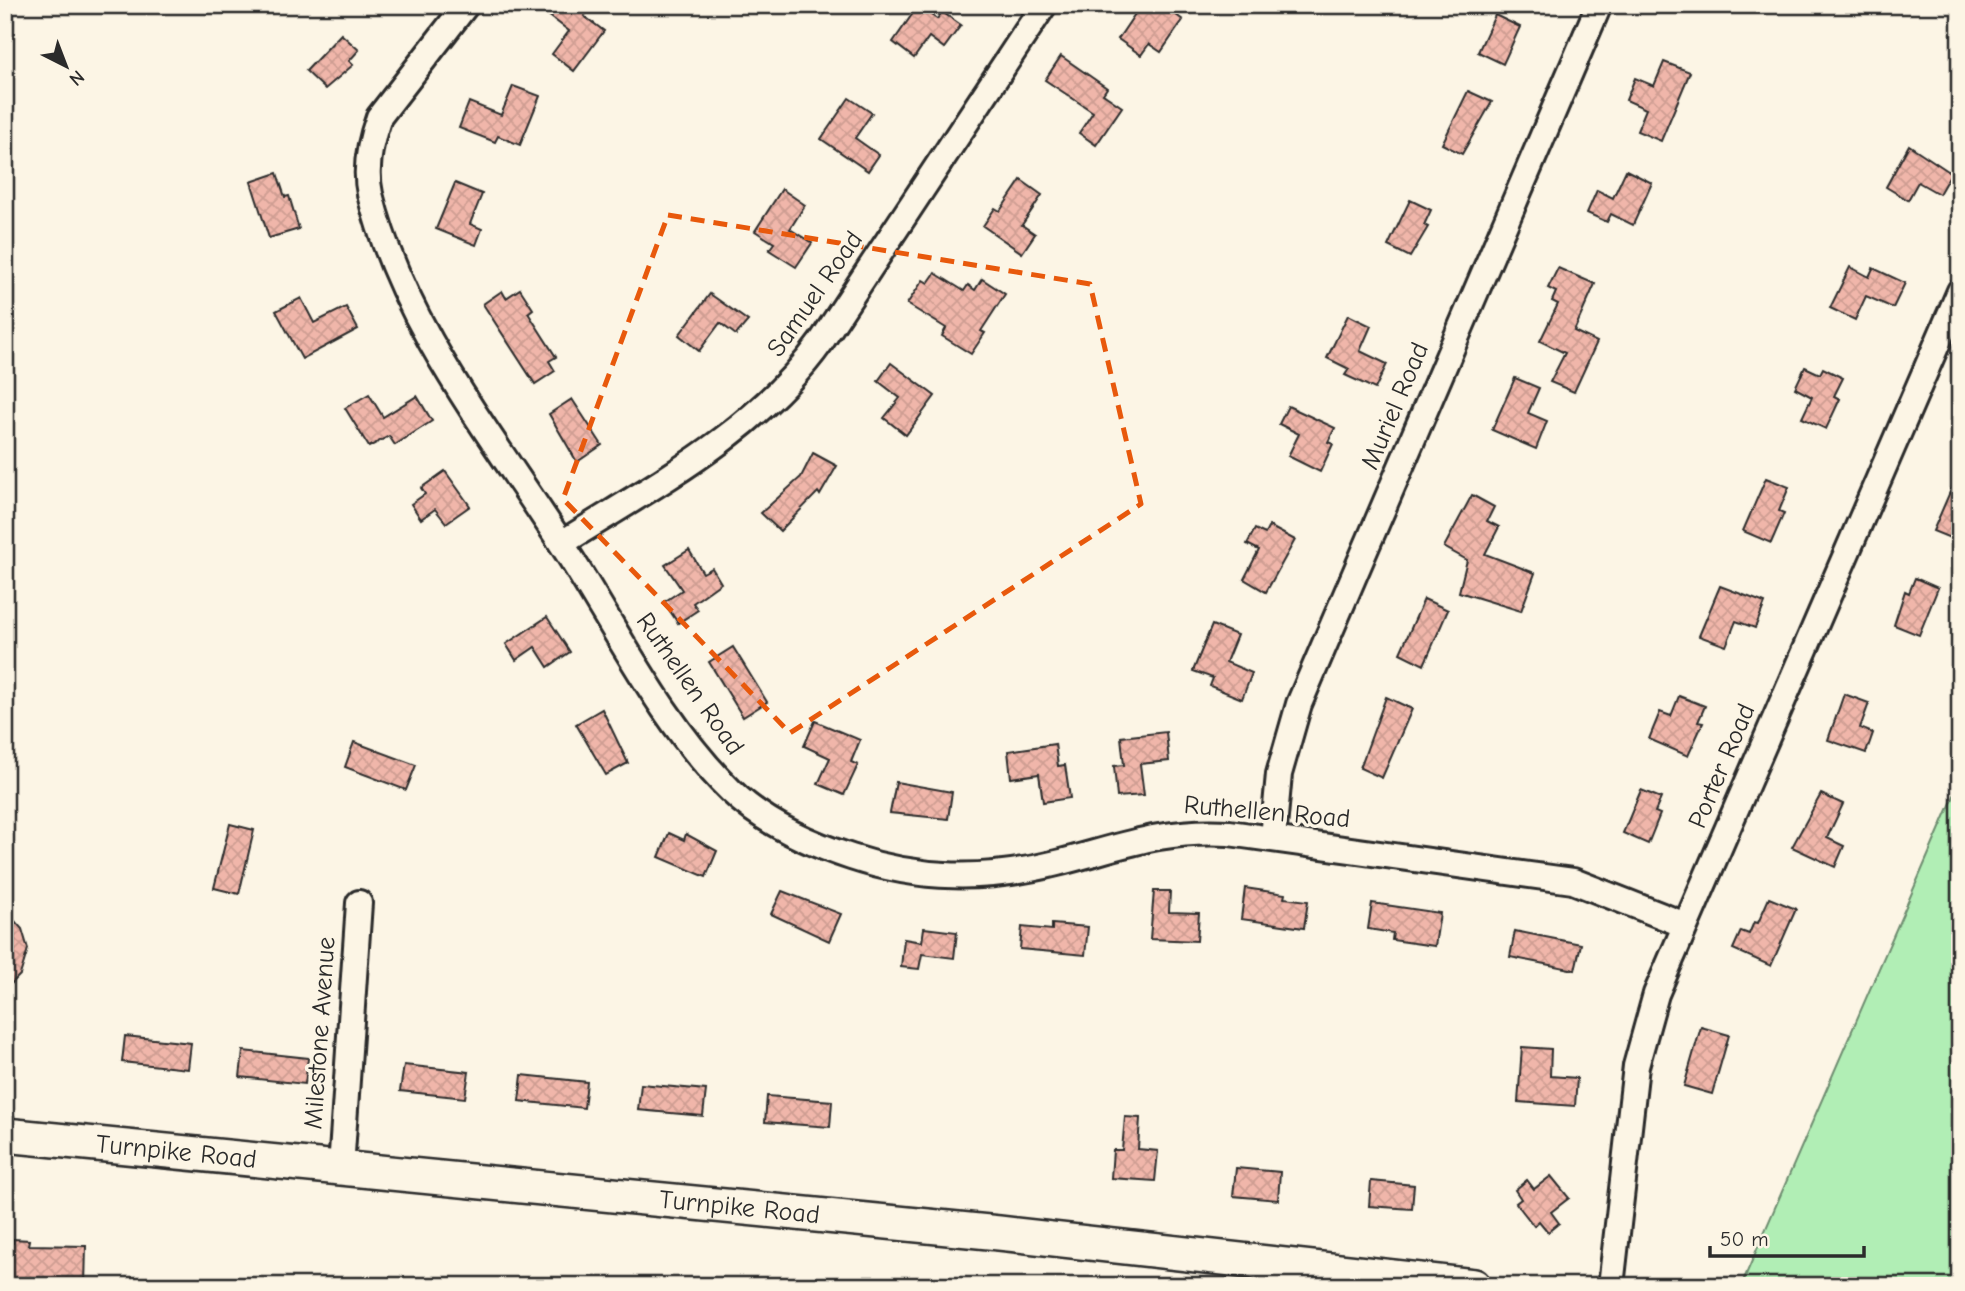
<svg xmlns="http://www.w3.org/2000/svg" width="1965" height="1291" viewBox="0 0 1965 1291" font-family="'Comic Neue',sans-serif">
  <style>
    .park { fill: #b1eeb5; stroke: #6e8c70; stroke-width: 2 }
    .building { fill: url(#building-cross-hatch); stroke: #2b2b2b; stroke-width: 2 }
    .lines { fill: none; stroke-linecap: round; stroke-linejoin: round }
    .street-casing { stroke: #2b2b2b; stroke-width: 30 }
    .secondary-casing { stroke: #2b2b2b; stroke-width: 38 }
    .street { stroke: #fcf5e5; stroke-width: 24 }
    .secondary { stroke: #fcf5e5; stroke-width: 33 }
    .marked { fill: none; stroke: #e8590c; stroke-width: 5; stroke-dasharray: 14 9; stroke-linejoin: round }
    .labels { text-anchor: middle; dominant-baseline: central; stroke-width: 7; stroke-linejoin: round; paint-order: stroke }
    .street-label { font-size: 26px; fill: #2b2b2b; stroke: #fcf5e5 }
  </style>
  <defs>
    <pattern id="building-cross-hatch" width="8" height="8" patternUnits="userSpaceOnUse" patternTransform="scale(1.75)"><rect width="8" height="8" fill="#f0b6aa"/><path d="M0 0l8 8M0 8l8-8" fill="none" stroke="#ce9d92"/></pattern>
  </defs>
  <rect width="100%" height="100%" fill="#fcf5e5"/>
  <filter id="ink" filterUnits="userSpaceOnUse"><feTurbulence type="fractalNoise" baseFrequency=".0143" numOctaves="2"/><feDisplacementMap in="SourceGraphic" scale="14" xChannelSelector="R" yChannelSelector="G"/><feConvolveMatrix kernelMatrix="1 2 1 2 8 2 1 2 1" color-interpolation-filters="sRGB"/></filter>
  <g filter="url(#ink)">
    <path class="park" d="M1960,782V1286H1741Z"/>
    <g class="building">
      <path d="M535,5H592L584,16L604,31L574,71L552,54L569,31Z"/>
      <path d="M1141,5H1177L1172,12L1183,20L1161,52L1149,44L1141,55L1118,39Z"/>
      <path d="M918,6L937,19L942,12L961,25L944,48L929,37L914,58L893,42Z"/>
      <path d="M1495,15L1520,27L1503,64L1478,52Z"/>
      <path d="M341,34L359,50L349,61L353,65L325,89L306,71Z"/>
      <path d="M1061,56L1107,88L1103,94L1122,107L1096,145L1079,133L1093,112L1045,80Z"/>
      <path d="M1664,62L1690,72L1661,141L1637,131L1646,109L1626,100L1635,78L1654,86Z"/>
      <path d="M513,86L540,96L520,145L498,136L495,142L459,128L469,102L501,115Z"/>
      <path d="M1468,91L1492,102L1462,154L1442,144Z"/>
      <path d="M849,98L872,113L855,138L879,155L868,171L821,139Z"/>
      <path d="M1909,145L1951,173L1939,194L1918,182L1908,200L1886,187Z"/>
      <path d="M1626,170L1652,183L1633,225L1611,214L1607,222L1587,213L1597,190L1613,198Z"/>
      <path d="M277,173L285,197L289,196L299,229L269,238L251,182Z"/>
      <path d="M1021,180L1042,195L1022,225L1035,234L1022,253L983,226L995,208L1000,211Z"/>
      <path d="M455,183L482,194L470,224L482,229L476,245L436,229Z"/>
      <path d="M782,189L805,205L790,229L812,243L796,267L769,250L774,243L755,231Z"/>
      <path d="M1410,200L1431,210L1424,225L1428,227L1410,257L1388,246Z"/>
      <path d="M1850,267L1869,277L1873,268L1905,283L1893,308L1866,296L1855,320L1830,308Z"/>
      <path d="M1558,268L1595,284L1574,331L1597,342L1574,392L1550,382L1565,353L1540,341L1558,304L1552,301L1556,292L1548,288Z"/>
      <path d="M935,273L964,291L968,285L975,290L982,279L1005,294L981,331L985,333L971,354L942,336L946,328L907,304L923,280L928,283Z"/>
      <path d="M520,289L533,309L528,313L556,357L549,361L555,371L535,384L483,304L502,291L506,298Z"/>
      <path d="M710,294L748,321L736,335L720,323L699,351L679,335Z"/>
      <path d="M301,298L314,323L346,307L358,329L302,359L276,311Z"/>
      <path d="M1348,315L1371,326L1360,351L1387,364L1375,389L1345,375L1349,369L1327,358Z"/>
      <path d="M891,363L935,396L906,435L884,418L900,398L878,381Z"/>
      <path d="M1805,367L1820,374L1823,368L1843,378L1834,396L1840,399L1826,429L1802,418L1812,397L1795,388Z"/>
      <path d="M1515,378L1539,388L1528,413L1547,421L1536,449L1492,430Z"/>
      <path d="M369,394L383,417L417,396L432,421L395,445L389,436L369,447L345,408Z"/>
      <path d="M572,399L602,445L577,462L549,414Z"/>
      <path d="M1288,406L1335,428L1328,442L1333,444L1320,472L1288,456L1299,434L1279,424Z"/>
      <path d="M813,453L837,466L820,495L818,492L780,531L761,513L801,477Z"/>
      <path d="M1960,469V542L1933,531Z"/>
      <path d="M445,471L470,506L446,523L435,509L421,519L411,504L425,494L421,488Z"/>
      <path d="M1766,478L1789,487L1779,511L1784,513L1771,543L1743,531Z"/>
      <path d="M1472,495L1494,507L1487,521L1499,527L1485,554L1535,573L1521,611L1459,592L1467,560L1444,547Z"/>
      <path d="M1269,526L1295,540L1266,592L1244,579L1259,550L1247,544L1255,529L1265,534Z"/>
      <path d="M689,550L703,573L712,568L721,583L693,603L698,610L678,623L664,602L682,590L665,565Z"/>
      <path d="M1915,578L1938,588L1919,635L1894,625L1905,591L1909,593Z"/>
      <path d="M1720,586L1765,603L1755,628L1736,621L1726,646L1699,636Z"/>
      <path d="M1424,599L1448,610L1424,665L1400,653Z"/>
      <path d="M547,617L570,652L548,667L535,647L516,660L506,644Z"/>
      <path d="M1212,625L1237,635L1226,662L1252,673L1242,699L1210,686L1213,678L1193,671Z"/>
      <path d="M733,647L767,702L743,717L709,662Z"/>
      <path d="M1844,694L1869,703L1860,728L1873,733L1866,753L1828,740Z"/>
      <path d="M1679,696L1705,706L1698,722L1703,723L1688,756L1649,739L1660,712L1671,716Z"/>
      <path d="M1386,697L1412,709L1382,778L1360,768Z"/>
      <path d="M602,709L628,763L606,775L576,724Z"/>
      <path d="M815,721L860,740L851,762L858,765L844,795L818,784L830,758L804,746Z"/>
      <path d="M1166,732L1169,761L1140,764L1144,795L1117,797L1114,766L1124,765L1121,737Z"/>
      <path d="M354,742L416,765L406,790L345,767Z"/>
      <path d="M1055,744L1058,766L1065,765L1070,798L1043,802L1039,774L1011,778L1008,751Z"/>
      <path d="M896,782L952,792L948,819L890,813Z"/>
      <path d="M1641,790L1661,798L1655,812L1660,814L1648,844L1623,833Z"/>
      <path d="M1821,794L1843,804L1827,838L1844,846L1835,867L1792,847Z"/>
      <path d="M230,824L254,830L239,894L214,888Z"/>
      <path d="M669,833L684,840L686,834L717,851L706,877L659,857Z"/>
      <path d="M1245,888L1285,894L1284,898L1308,901L1304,928L1241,919Z"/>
      <path d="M782,891L841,914L829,941L771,914Z"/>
      <path d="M1154,891H1170L1169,912L1199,913L1197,941L1150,939Z"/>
      <path d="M1769,898L1796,909L1771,966L1733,949L1741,931L1749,934L1754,922L1758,923Z"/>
      <path d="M1372,903L1440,913L1435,946L1392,940L1393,933L1368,929Z"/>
      <path d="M5,910L22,929L28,949L20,975L5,990Z"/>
      <path d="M1052,924L1088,927L1085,955L1020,949L1022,927L1052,930Z"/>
      <path d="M924,928L957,932L954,958L922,954L919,969L901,967L904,939L922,942Z"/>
      <path d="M1515,931L1581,944L1575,970L1510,957Z"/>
      <path d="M1701,1027L1729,1035L1712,1094L1684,1086Z"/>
      <path d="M125,1036L191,1043L188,1069L122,1062Z"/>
      <path d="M1522,1047L1551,1049L1550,1076L1577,1078L1575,1106L1518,1102Z"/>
      <path d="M243,1051L308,1058L305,1084L240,1077Z"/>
      <path d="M404,1065L469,1072L465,1098L400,1091Z"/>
      <path d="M522,1075L587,1082L584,1108L519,1101Z"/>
      <path d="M641,1084L706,1090L703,1116L638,1110Z"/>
      <path d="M767,1096L832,1101L830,1127L765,1122Z"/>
      <path d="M1125,1117L1140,1118L1138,1149L1158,1151L1155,1181L1111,1178L1113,1150H1122Z"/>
      <path d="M1236,1168L1280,1172L1278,1200L1233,1196Z"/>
      <path d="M1551,1176L1569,1198L1551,1212L1559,1223L1548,1232L1539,1221L1534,1226L1516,1203L1521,1199L1515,1190L1527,1180L1534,1189Z"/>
      <path d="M1371,1181L1414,1185L1412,1209L1369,1206Z"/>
      <path d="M13,1239L29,1240L28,1245L86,1246L85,1286H5V1243H13Z"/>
    </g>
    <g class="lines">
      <defs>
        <g id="street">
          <path d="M466,5L379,117C370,142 364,168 370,194C403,329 499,444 572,560C620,636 666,728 731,791C764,823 808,843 851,857C920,880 986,881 1057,863C1120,847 1162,829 1229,833L1573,881L1685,925"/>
          <path d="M562,543C654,485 756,433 821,342L1044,5"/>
          <path d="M1273,838L1279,774L1299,704L1599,5"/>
          <path d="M341,1168L359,903"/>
          <path d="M1611,1286L1636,1066L1656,994L1960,291"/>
        </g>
        <g id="secondary">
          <path id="s1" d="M5,1135L999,1233L1474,1286"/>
        </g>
      </defs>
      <use href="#street" class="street-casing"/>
      <use href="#secondary" class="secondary-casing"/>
      <use href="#street" class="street"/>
      <use href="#secondary" class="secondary"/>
    </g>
  </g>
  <path class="marked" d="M668,215L1090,284L1141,504L790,733L563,499Z"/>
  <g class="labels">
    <g class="street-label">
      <text transform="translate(815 294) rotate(-55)">Samuel Road</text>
      <text transform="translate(1395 406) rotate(-67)">Muriel Road</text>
      <text transform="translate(690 684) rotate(55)">Ruthellen Road</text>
      <text transform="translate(1722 766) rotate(-67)">Porter Road</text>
      <text transform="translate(1267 812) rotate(5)">Ruthellen Road</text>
      <text transform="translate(320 1033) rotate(-86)">Milestone Avenue</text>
      <text stroke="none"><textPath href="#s1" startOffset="172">Turnpike Road</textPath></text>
      <text stroke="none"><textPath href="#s1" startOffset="738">Turnpike Road</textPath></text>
    </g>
  </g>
  <rect width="1965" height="1291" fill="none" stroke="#fcf5e5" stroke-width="28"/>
  <rect x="14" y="14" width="1937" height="1263" fill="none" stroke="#2b2b2b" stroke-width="2.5" filter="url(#ink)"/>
  <g transform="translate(66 66) rotate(138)" stroke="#fcf5e5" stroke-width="5" paint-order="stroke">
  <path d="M0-5L12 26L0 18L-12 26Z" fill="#2b2b2b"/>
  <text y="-10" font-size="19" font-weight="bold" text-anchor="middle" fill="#2b2b2b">N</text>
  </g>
  <path d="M1710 1246v10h154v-10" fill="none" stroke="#2b2b2b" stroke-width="3.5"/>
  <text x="1720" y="1246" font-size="21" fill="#2b2b2b" stroke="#fcf5e5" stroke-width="5" paint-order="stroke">50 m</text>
</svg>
